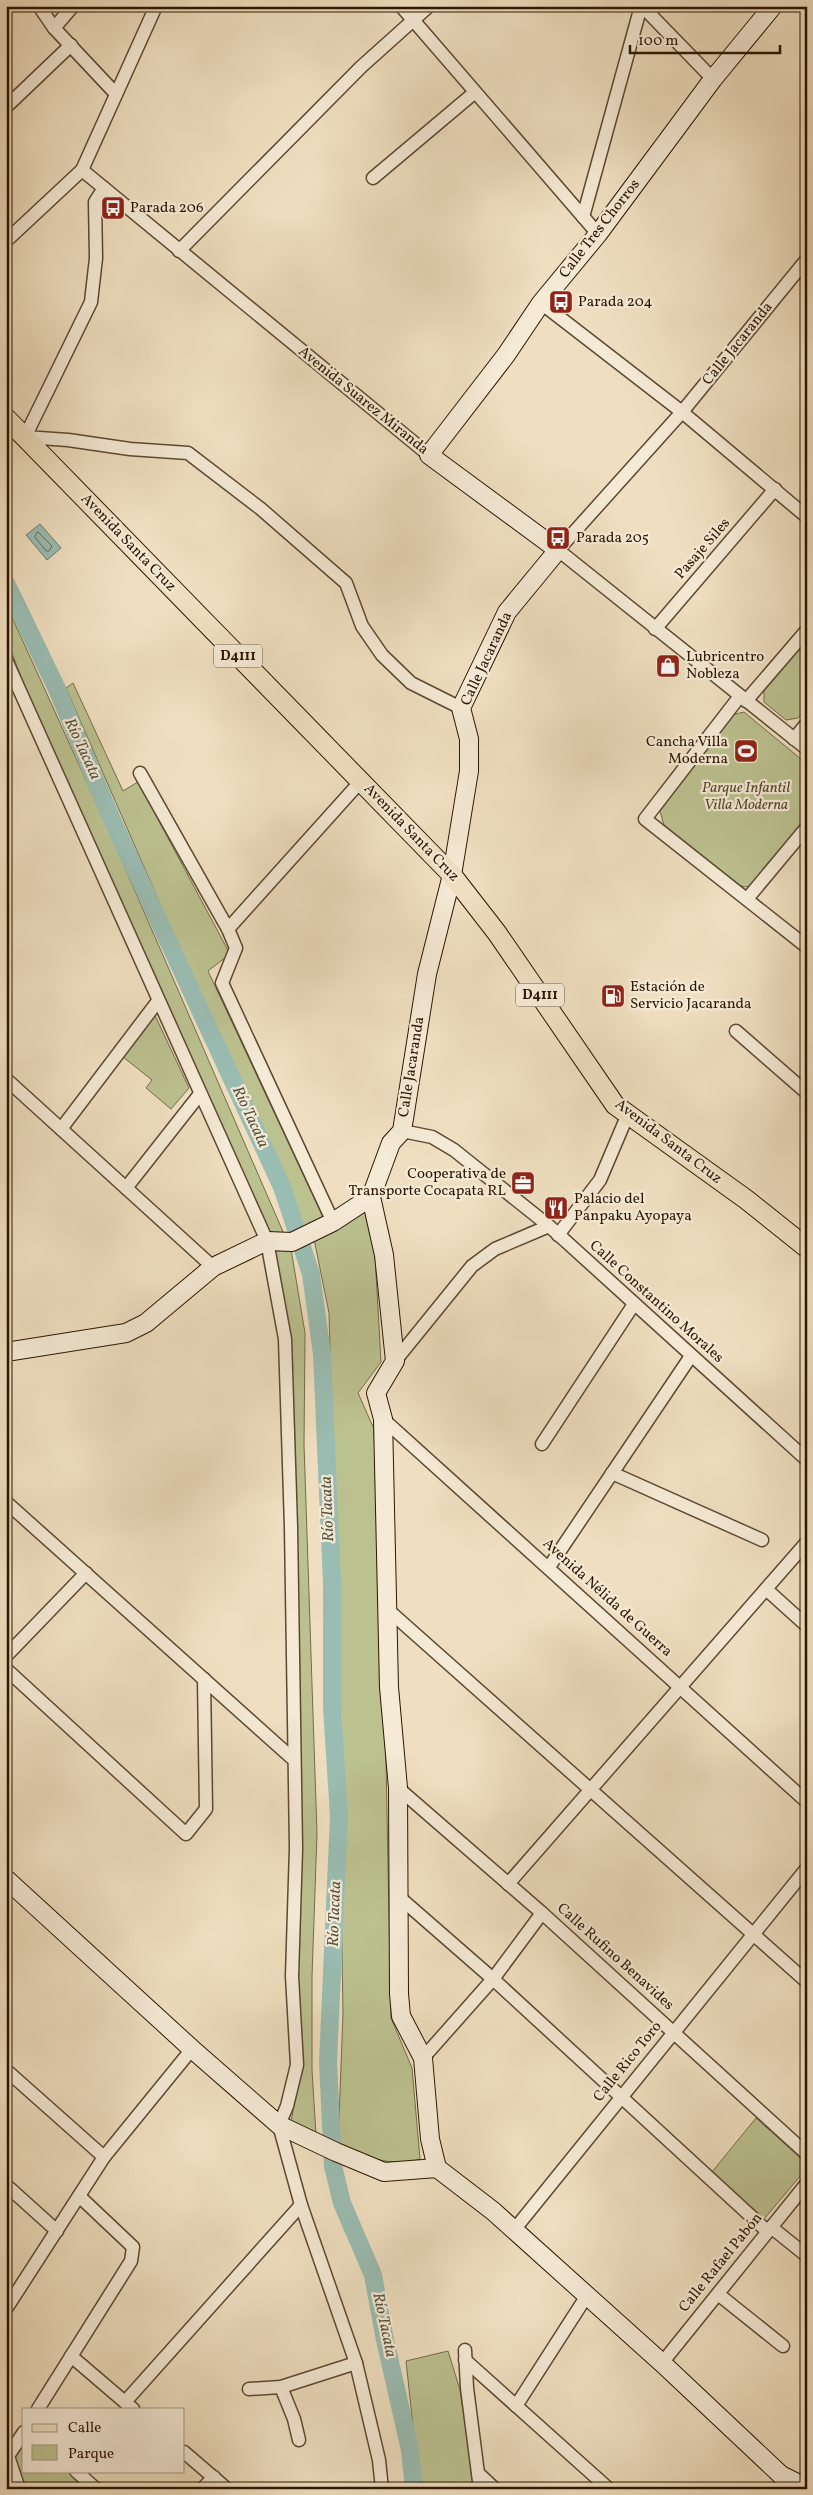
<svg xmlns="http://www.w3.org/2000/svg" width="813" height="2495" viewBox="0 0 813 2495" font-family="Vollkorn,serif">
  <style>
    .green { fill: #bcc190; stroke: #746c48 }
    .water { fill: #9abdb3; stroke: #6e7a6c }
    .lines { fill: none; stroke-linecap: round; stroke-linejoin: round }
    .shore { stroke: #626a5a; stroke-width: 1 }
    .river { stroke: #9abdb3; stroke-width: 18 }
    .street-casing { stroke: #5c4831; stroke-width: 15 }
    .secondary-casing { stroke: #2b1601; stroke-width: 20 }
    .primary-casing { stroke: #2b1601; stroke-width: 21 }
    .street { stroke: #f5ead6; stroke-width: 12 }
    .secondary { stroke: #f5ead6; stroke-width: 18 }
    .primary { stroke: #efdfc0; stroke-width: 19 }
    .labels { text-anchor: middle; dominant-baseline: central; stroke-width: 4.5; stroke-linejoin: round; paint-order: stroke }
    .shield { fill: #f5ead6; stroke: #685641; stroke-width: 1 }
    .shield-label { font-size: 14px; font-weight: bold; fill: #2b1601 }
    .poi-label { font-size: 15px; fill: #2b1601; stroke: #f5ead6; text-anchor: start }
    .street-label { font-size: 15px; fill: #2b1601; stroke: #f5ead6 }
    .park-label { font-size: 15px; font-style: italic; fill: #56492c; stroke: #f5ead6 }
    .water-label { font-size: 16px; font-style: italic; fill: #52503f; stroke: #f5ead6 }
  </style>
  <rect width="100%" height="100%" fill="#efdfc0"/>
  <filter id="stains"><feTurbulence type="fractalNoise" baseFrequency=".004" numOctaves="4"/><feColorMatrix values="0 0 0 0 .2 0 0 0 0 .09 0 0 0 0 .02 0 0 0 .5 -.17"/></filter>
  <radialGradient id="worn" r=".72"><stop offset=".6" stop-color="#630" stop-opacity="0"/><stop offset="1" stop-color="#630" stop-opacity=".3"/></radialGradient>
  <g class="green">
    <path d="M6,604L105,822L284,1234L267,1235L27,693L6,637Z"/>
    <path d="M807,639V707L798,718L786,720L764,702V689Z"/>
    <path d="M73,683L123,791L138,782L230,954L208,971L323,1217L302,1229L266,1135L191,975L66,688Z"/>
    <path d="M744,712L807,764V817L752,885L745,887L739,885L664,825L660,811L732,715Z"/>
    <path d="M153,1011L189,1088L171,1109L146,1088L152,1080L118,1053Z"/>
    <path d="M365,1212L375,1256L381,1362L358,1393L374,1429L386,1761L391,2018L412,2068L420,2159C392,2168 365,2156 338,2146L343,2013L334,1491L329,1313L314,1239Z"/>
    <path d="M272,1249H291L305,1333L304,1444L317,1834L312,1976V2070L316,2135L291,2122L301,2066L296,1976L290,1343Z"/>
    <path d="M756,2118L807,2164V2168L764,2219L712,2172Z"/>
    <path d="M448,2351L460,2390L475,2489H421L419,2482L406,2361Z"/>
    <path d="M24,2439V2471H68L88,2489H25L12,2458Z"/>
  </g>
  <path class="water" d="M40,524L61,548L47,560L26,535Z"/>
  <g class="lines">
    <path class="shore" d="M38,532L52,546L49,551H46L35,537Z"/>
    <path class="river" d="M6,583L57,689L113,822L282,1187L311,1274L322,1354L332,1584V1708L339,1816L328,2063L333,2166L342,2203L373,2275L385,2340L410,2450L414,2489"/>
    <defs>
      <g id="street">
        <path d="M39,6L54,28L116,94"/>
        <path d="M401,6L598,234"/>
        <path d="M642,6L713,79"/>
        <path d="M54,28L73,6"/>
        <path d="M6,107L71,45"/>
        <path d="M82,170L429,455"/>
        <path d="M373,178L474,93"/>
        <path d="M104,188L95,202L96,258L91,302L25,437L68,440L130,449L188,453L261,509L346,583L362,626L382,655L411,683L461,708"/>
        <path d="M583,217L641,6"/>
        <path d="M6,241L82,170L156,6"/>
        <path d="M179,251L361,67L429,6"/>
        <path d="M807,259L682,412L558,550L807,749"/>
        <path d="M541,303L682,412L807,517"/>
        <path d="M655,629L775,489"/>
        <path d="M6,660L267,1241L285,1339L291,1527L296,1848L292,1976L297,2065L287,2106L279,2125L301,2205L356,2363L379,2460L382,2489"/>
        <path d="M740,696L645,819L807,947"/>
        <path d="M746,701L807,630"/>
        <path d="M794,739L807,723"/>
        <path d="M140,773L228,929L236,948L222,983L333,1222"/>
        <path d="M747,899L807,827"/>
        <path d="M228,929L361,781"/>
        <path d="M736,1031L807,1093"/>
        <path d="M6,1079L213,1267"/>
        <path d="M61,1129L158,1001"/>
        <path d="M402,1131L432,1137L454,1150L549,1226L807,1460"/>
        <path d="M126,1188L200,1094"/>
        <path d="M558,1235L600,1180L628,1114"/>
        <path d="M395,1361L472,1266L495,1249L549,1226"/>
        <path d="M383,1419L807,1802"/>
        <path d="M542,1444L634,1304"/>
        <path d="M612,1473L762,1540"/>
        <path d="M6,1502L293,1759"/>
        <path d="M549,1567L691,1356"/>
        <path d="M766,1589L807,1626"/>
        <path d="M387,1609L807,1982"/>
        <path d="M6,1656L86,1573"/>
        <path d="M6,1669L186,1834L206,1809L204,1679"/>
        <path d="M398,1788L542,1913L807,2154"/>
        <path d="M508,1884L807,1542"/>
        <path d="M399,1897L493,1979L767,2231"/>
        <path d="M423,2058L493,1979L542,1913"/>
        <path d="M6,2070L104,2157"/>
        <path d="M6,2185L57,2231"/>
        <path d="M771,2227L807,2256"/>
        <path d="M514,2230L807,1868"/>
        <path d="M718,2294L783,2346"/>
        <path d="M6,2309L104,2157L192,2049"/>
        <path d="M465,2350L467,2388L480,2489"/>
        <path d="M71,2356L133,2409"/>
        <path d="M465,2360L609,2489"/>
        <path d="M662,2363L807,2183"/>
        <path d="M281,2387L294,2419L299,2440"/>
        <path d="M249,2389L281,2387L356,2363"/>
        <path d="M125,2402L301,2205"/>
        <path d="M516,2406L586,2297"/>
        <path d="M38,2409L131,2261L133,2247L79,2196"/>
        <path d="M184,2452L227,2489"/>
        <path d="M8,2456L19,2489"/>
        <path d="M6,2459L24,2432"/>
        <path d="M76,2471L96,2489"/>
        <path d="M478,2473L495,2489"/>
        <path d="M202,2489L214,2477"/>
      </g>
      <g id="secondary">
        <path d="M6,1352L126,1333L146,1323L213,1267L267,1241L292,1242L333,1222L371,1197"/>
        <path d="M6,1879L192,2049L279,2125L336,2152L384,2172L437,2168L493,2211L662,2363L781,2475L791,2489"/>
        <path d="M437,2168L430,2139L423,2058L401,2016L399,1994L398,1788L389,1687L383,1419L376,1393L395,1361L384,1255L371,1197L391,1143L402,1131L427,974L452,875L469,771V739L461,708L507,612L558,550L429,455L506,355L541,303L598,234L713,79L773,6"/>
        <path d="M781,2475L807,2488"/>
      </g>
      <path id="primary" d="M6,418L452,875L497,933L615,1105L747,1200L807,1248"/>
    </defs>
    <use href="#street" class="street-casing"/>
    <use href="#secondary" class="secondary-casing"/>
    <use href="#primary" class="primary-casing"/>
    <use href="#street" class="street"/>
    <use href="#secondary" class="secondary"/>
    <use href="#primary" class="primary"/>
  </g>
  <defs>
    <symbol id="bus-square" viewBox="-11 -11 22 22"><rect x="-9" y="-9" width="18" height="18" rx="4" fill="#8f2418" stroke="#f5ead6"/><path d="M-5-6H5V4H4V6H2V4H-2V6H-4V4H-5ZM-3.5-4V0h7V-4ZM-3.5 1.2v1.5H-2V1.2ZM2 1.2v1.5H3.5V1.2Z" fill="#fff"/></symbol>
    <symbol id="shop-square" viewBox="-11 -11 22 22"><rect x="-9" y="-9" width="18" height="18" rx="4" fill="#8f2418" stroke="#f5ead6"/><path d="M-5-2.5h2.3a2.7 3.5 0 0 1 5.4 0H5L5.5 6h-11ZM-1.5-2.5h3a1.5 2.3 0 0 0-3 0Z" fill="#fff"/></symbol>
    <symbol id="stadium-square" viewBox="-11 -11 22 22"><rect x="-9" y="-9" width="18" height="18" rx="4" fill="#8f2418" stroke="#f5ead6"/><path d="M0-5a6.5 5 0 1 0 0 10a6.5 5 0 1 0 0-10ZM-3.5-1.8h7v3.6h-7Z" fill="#fff"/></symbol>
    <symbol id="fuel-square" viewBox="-11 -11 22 22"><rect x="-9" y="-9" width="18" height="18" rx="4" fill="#8f2418" stroke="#f5ead6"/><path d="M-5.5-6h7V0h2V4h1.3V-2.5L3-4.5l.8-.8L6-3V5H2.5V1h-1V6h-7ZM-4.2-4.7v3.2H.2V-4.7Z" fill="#fff"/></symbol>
    <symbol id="office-square" viewBox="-11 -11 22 22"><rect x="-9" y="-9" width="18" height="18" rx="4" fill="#8f2418" stroke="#f5ead6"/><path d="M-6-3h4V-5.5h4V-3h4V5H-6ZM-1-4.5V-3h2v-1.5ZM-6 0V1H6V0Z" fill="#fff"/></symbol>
    <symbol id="restaurant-square" viewBox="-11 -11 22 22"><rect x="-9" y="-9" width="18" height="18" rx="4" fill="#8f2418" stroke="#f5ead6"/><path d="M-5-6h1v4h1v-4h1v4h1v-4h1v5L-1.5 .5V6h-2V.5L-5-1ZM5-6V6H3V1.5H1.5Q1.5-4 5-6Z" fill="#fff"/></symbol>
  </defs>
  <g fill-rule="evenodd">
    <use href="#bus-square" x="99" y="194" width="28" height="28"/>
    <use href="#bus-square" x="547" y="288" width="28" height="28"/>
    <use href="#bus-square" x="544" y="524" width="28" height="28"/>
    <use href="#shop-square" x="654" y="652" width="28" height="28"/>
    <use href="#stadium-square" x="732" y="737" width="28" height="28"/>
    <use href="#fuel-square" x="599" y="982" width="28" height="28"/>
    <use href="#office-square" x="509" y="1169" width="28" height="28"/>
    <use href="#restaurant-square" x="542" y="1194" width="28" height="28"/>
  </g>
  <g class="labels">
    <g class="shield">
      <rect x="214" y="644.5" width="48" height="23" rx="4"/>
      <rect x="516" y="983.5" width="48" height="23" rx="4"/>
    </g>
    <g class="shield-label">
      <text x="238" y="656">D4111</text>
      <text x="540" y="995">D4111</text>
    </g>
    <g class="poi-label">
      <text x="130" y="208">Parada 206</text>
      <text x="578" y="302">Parada 204</text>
      <text x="576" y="538">Parada 205</text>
      <text x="686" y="657">Lubricentro<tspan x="686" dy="17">Nobleza</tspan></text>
      <text x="728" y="742" text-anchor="end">Cancha Villa<tspan x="728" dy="17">Moderna</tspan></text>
      <text x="630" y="987">Estación de<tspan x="630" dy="17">Servicio Jacaranda</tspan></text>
      <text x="506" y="1174" text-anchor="end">Cooperativa de<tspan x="506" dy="17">Transporte Cocapata RL</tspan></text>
      <text x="574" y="1199">Palacio del<tspan x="574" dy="17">Panpaku Ayopaya</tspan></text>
    </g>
    <g class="street-label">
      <text transform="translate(600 229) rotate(-52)">Calle Tres Chorros</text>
      <text transform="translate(738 344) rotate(-51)">Calle Jacaranda</text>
      <text transform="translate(363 401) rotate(39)">Avenida Suarez Miranda</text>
      <text transform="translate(128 543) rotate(46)">Avenida Santa Cruz</text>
      <text transform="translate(703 549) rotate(-49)">Pasaje Siles</text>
      <text transform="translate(487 659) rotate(-65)">Calle Jacaranda</text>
      <text transform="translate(411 833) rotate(46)">Avenida Santa Cruz</text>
      <text transform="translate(412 1067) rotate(-81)">Calle Jacaranda</text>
      <text transform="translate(668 1142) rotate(37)">Avenida Santa Cruz</text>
      <text transform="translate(656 1302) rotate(42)">Calle Constantino Morales</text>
      <text transform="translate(607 1598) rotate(42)">Avenida Nélida de Guerra</text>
      <text transform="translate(615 1957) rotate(42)">Calle Rufino Benavides</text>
      <text transform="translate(628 2062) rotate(-51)">Calle Rico Toro</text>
      <text transform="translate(721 2263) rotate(-51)">Calle Rafael Pabón</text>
    </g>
    <g class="park-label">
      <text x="746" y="788">Parque Infantil<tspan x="746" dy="17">Villa Moderna</tspan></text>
    </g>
    <g class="water-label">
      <text transform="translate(82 749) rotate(65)">Río Tacata</text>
      <text transform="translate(250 1117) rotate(65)">Río Tacata</text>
      <text transform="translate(328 1509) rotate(-92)">Río Tacata</text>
      <text transform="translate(335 1914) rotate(-88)">Río Tacata</text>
      <text transform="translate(384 2325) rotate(78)">Río Tacata</text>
    </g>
  </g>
  <rect width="813" height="2495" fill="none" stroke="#efdfc0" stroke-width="25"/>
  <rect x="8" y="8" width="798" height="2480" fill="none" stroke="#2b1601" stroke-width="2.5"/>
  <rect x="12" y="12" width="788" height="2470" fill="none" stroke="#2b1601"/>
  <rect x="22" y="2408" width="162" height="65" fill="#f5ead6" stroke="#a49581"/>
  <rect x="32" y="2424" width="25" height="8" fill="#efdfc0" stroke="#a49581"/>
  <text x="68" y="2432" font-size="15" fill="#2b1601">Calle</text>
  <rect x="32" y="2445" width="25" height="15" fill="#bcc190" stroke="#a49581"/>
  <text x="68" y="2458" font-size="15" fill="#2b1601">Parque</text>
  <path d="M630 45v8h150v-8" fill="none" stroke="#2b1601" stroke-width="2.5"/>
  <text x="638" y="45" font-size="15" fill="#2b1601" stroke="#f5ead6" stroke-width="4" paint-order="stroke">100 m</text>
  <rect width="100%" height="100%" filter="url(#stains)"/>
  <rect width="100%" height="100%" fill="url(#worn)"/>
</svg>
